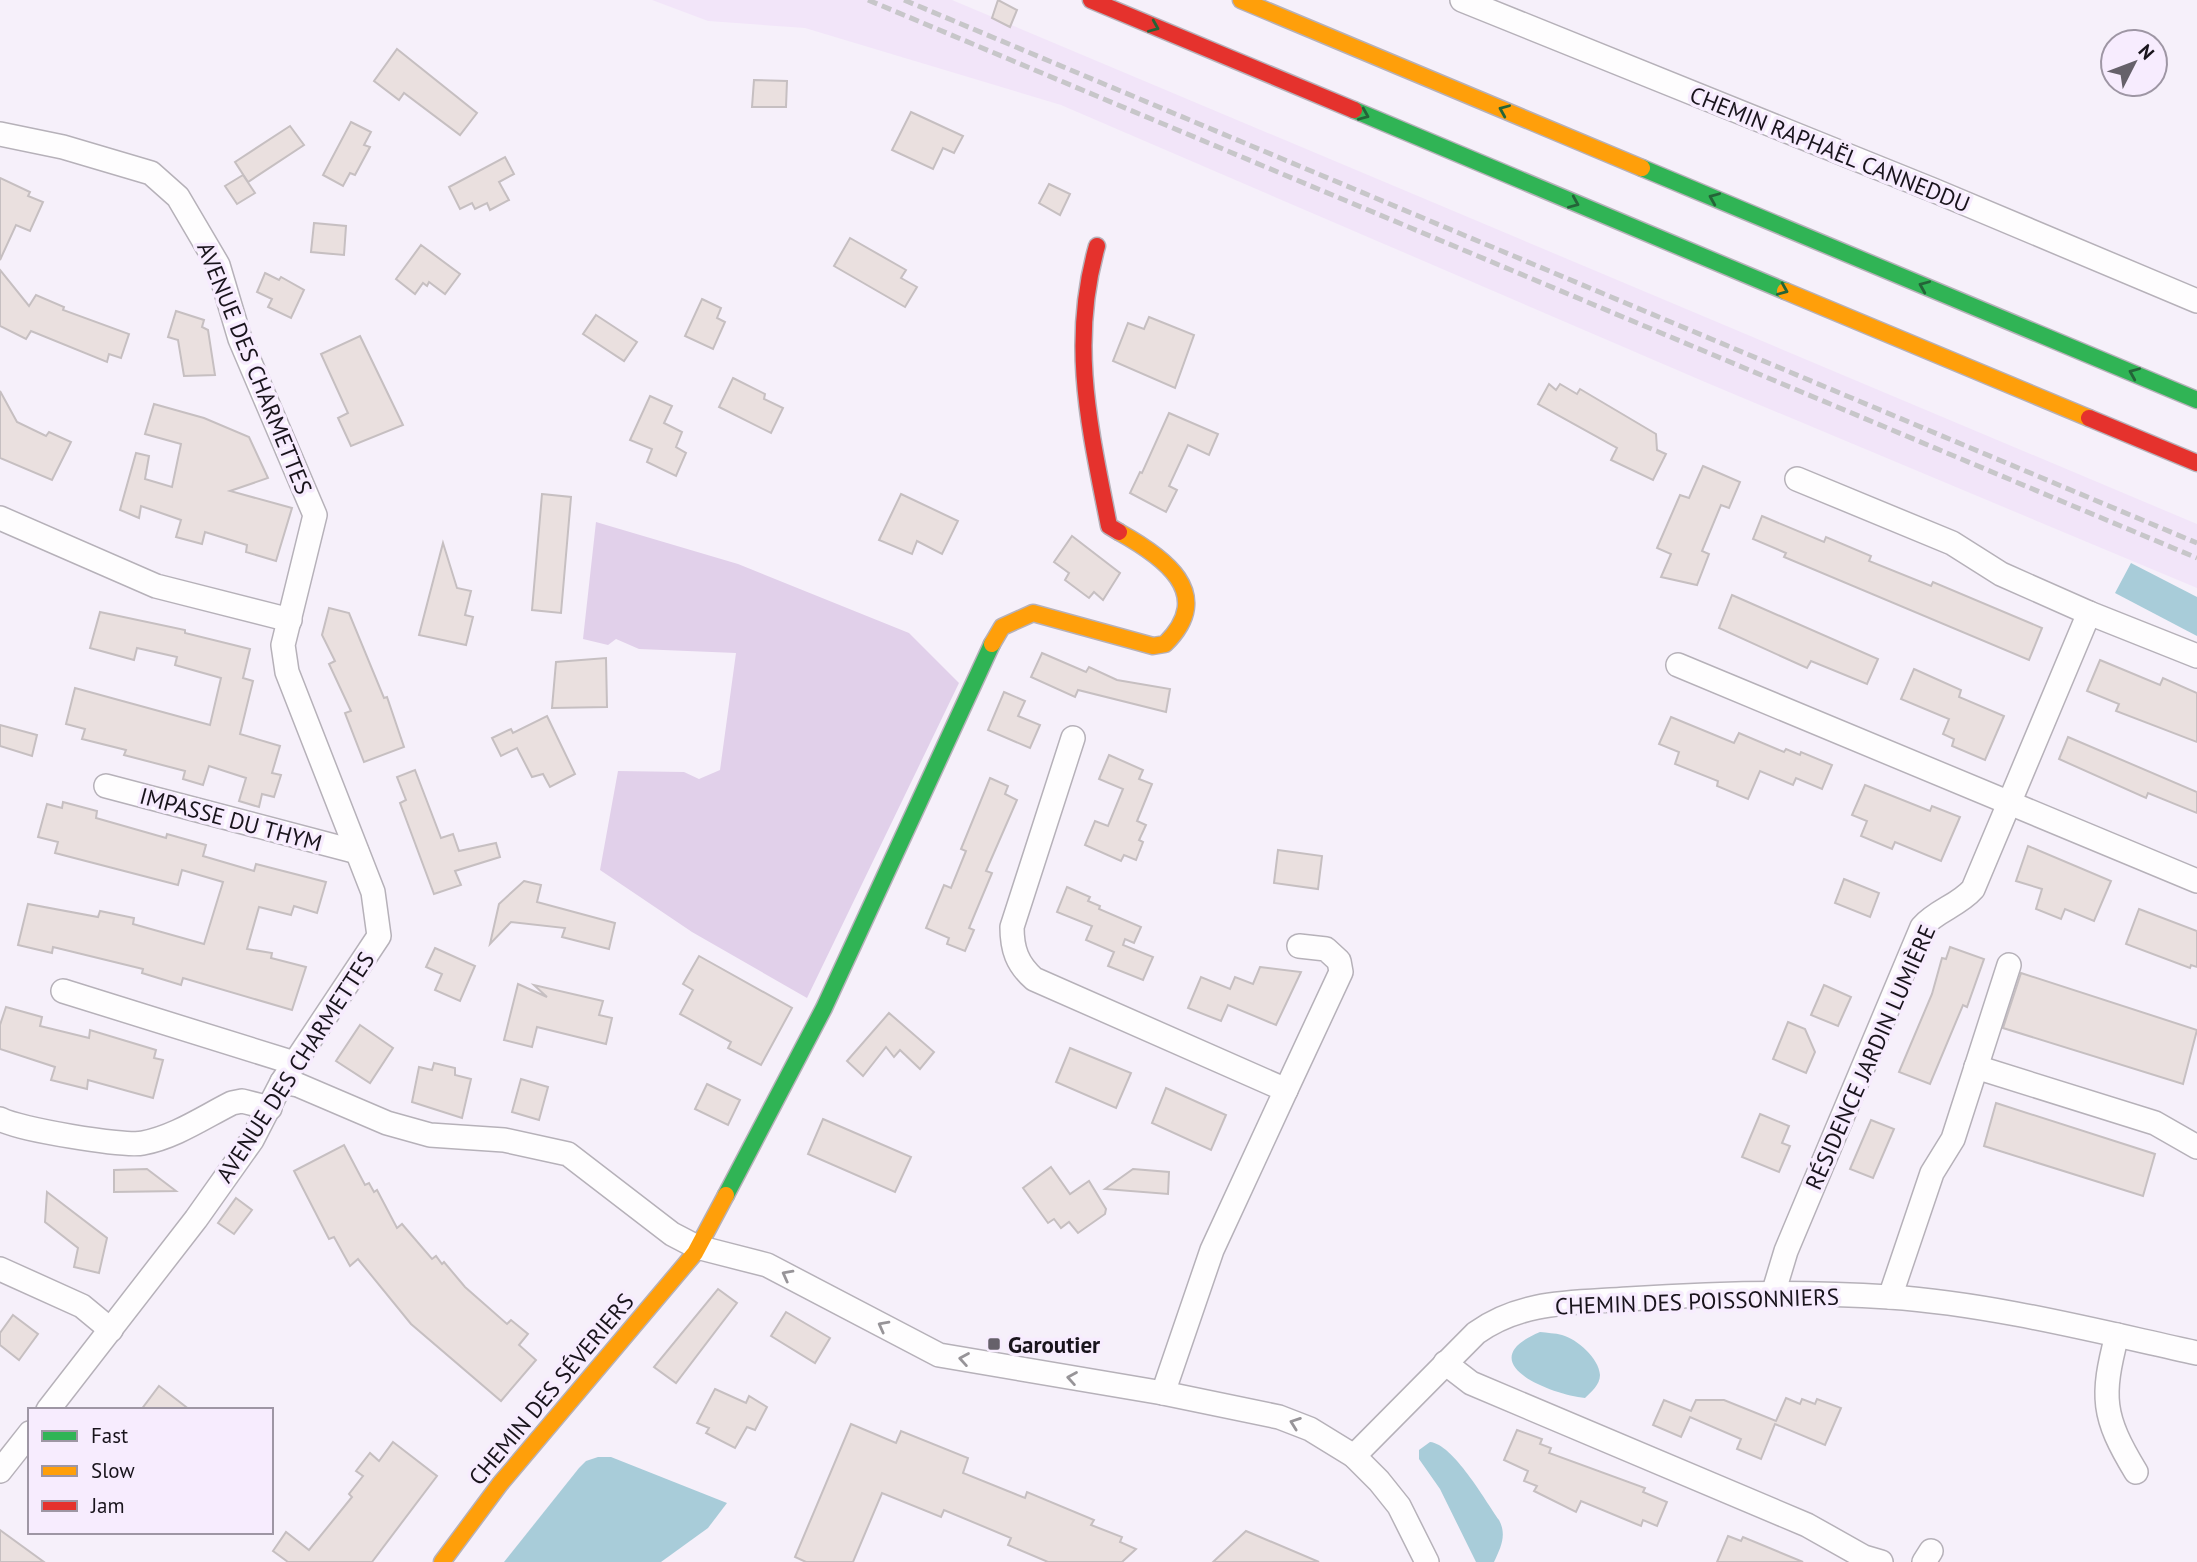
<svg xmlns="http://www.w3.org/2000/svg" width="2197" height="1562" viewBox="0 0 2197 1562" font-family="'PT Sans',sans-serif">
  <style>
    .built { fill: #f2e5f9 }
    .forest { fill: #e1d0ea }
    .water { fill: #a8ccd9 }
    .building { fill: #eae0df; stroke: #c6bfc1; stroke-width: 2 }
    .lines { fill: none; stroke-linecap: round; stroke-linejoin: round }
    .street-casing { stroke: #b6b1b9; stroke-width: 26 }
    .fast-casing { stroke: #b6b1b9; stroke-width: 19 }
    .slow-casing { stroke: #b6b1b9; stroke-width: 19 }
    .jam-casing { stroke: #b6b1b9; stroke-width: 19 }
    .street { stroke: #fefdfe; stroke-width: 23 }
    .fast { stroke: #30b455; stroke-width: 16 }
    .slow { stroke: #ff9f0a; stroke-width: 16 }
    .jam { stroke: #e5322d; stroke-width: 16 }
    .rail { stroke: #c7c6c9; stroke-width: 5; stroke-dasharray: 10 5; stroke-linecap: butt }
    .oneway { stroke: #246438 }
    .oneway2 { stroke: #979498 }
    .poi-dot { fill: #66616a; stroke: #f7ecfe; stroke-width: 2.5 }
    .labels { text-anchor: middle; dominant-baseline: central; stroke-width: 7; stroke-linejoin: round; paint-order: stroke }
    .street-label { font-size: 23px; fill: #19141c; stroke: #f7ecfe }
    .poi-label { font-size: 23px; font-weight: bold; fill: #19141c; stroke: #f7ecfe; text-anchor: start }
  </style>
  <rect width="100%" height="100%" fill="#f6f0fa"/>
  <path class="built" d="M652,0H952L2197,524V588L1705,382L1061,105L805,28L708,21Z"/>
  <path class="forest" d="M596,522L738,564L909,633L959,683L807,998L692,932L600,870L618,771L684,772L699,779L720,770L736,653L639,649L616,639L608,645L583,639Z"/>
  <g class="water">
    <path d="M2131,563L2197,597V636L2115,593Z"/>
    <path d="M1540,1332C1547,1333 1555,1333 1562,1335C1577,1339 1599,1358 1600,1375C1600,1385 1591,1392 1585,1398C1549,1394 1469,1362 1540,1332Z"/>
    <path d="M1430,1442C1453,1444 1485,1500 1499,1520C1507,1535 1501,1547 1494,1562H1476L1440,1489L1419,1459V1450Z"/>
    <path d="M598,1457H611L727,1503L708,1528L661,1562H504L579,1468L586,1461Z"/>
  </g>
  <g class="building">
    <path d="M998,0L1017,10L1010,27L992,18Z"/>
    <path d="M397,49L477,113L460,135L404,93L399,100L374,81Z"/>
    <path d="M754,80L787,81L786,107H752Z"/>
    <path d="M911,112L963,136L954,153L943,148L933,169L892,150Z"/>
    <path d="M351,122L371,132L364,145L370,147L355,175L350,173L343,186L323,175Z"/>
    <path d="M290,126L304,145L248,182L235,162Z"/>
    <path d="M505,157L514,174L499,182L509,200L490,210L487,203L475,209L472,203L460,209L449,187Z"/>
    <path d="M243,175L255,193L237,204L225,186Z"/>
    <path d="M0,178L30,192L28,196L43,202L30,231L16,225L0,260Z"/>
    <path d="M1049,184L1070,194L1060,215L1039,203Z"/>
    <path d="M314,223L346,226L344,255L311,252Z"/>
    <path d="M850,238L906,270L901,278L917,287L905,307L834,266Z"/>
    <path d="M421,245L460,274L445,294L429,282L427,286L423,283L415,294L396,279Z"/>
    <path d="M0,270L29,306L36,295L64,307L63,310L129,334L121,358L109,354L107,362L31,331L26,339L0,326Z"/>
    <path d="M265,273L279,280L281,277L304,290L291,318L268,307L272,299L257,292Z"/>
    <path d="M702,299L721,308L717,318L725,322L713,349L685,336Z"/>
    <path d="M176,311L204,320L202,327L208,330L215,375L184,376L178,340L168,337Z"/>
    <path d="M596,315L637,342L624,361L583,334Z"/>
    <path d="M1149,317L1194,335L1175,388L1113,361L1128,323L1144,329Z"/>
    <path d="M360,336L403,425L351,446L338,418L348,413L321,354Z"/>
    <path d="M733,378L765,394L764,399L783,408L771,433L719,407Z"/>
    <path d="M1549,384L1556,390L1560,384L1577,394L1580,389L1656,434L1657,450L1666,454L1653,480L1611,460L1617,448L1538,404Z"/>
    <path d="M0,391L17,422L46,436L49,432L71,442L52,480L0,458Z"/>
    <path d="M650,396L672,406L664,423L682,432L676,447L686,453L676,476L647,462L652,449L630,440Z"/>
    <path d="M154,404L204,418L249,437L268,478L230,491L292,508L276,561L246,552L247,545L205,532L202,544L176,537L181,520L141,506L139,518L120,510L136,453L149,456L145,479L172,487L181,444L145,434Z"/>
    <path d="M1169,413L1218,434L1209,455L1188,445L1169,486L1177,490L1166,512L1130,493L1140,472L1142,473Z"/>
    <path d="M1703,466L1740,482L1729,508L1721,505L1702,551L1709,554L1697,585L1661,577L1671,554L1657,548L1680,495L1689,498Z"/>
    <path d="M542,494L571,497L561,613L532,610Z"/>
    <path d="M901,494L958,521L942,554L917,541L912,554L879,540Z"/>
    <path d="M1762,516L1824,542L1826,537L1871,556L1869,561L1931,586L1933,582L2042,628L2029,660L1784,557L1786,553L1753,539Z"/>
    <path d="M1072,536L1120,573L1103,600L1094,592L1089,598L1065,580L1069,573L1054,562Z"/>
    <path d="M443,543L457,588L471,591L465,615L473,617L466,645L419,635Z"/>
    <path d="M1732,595L1878,659L1867,684L1811,661L1807,668L1719,628Z"/>
    <path d="M329,608L349,613L384,698L387,697L404,747L364,762L345,713L351,711L329,664L335,661L322,635Z"/>
    <path d="M100,612L185,630V633L250,649L243,678L253,681L240,734L280,746L272,773L281,775L274,797L262,794L259,807L239,801L246,778L209,766L203,785L183,779L185,771L124,755L126,750L82,739L85,729L66,724L75,688L210,725L221,678L175,665L177,657L137,648L134,660L90,648Z"/>
    <path d="M1042,653L1086,672L1089,667L1117,680L1170,689L1166,712L1078,690L1075,697L1031,677Z"/>
    <path d="M606,658L607,707L552,708L556,662Z"/>
    <path d="M2100,660L2160,685L2163,678L2197,693V742L2116,711L2119,704L2087,691Z"/>
    <path d="M1914,669L1961,690L1959,697L2004,716L1985,760L1952,746L1954,739L1943,734L1949,719L1901,699Z"/>
    <path d="M1004,692L1025,701L1018,716L1040,725L1030,748L988,730Z"/>
    <path d="M547,716L575,774L550,787L543,774L532,777L517,748L501,756L492,738L511,729L513,733Z"/>
    <path d="M1671,717L1734,743L1739,733L1784,752L1786,749L1800,755L1801,752L1832,765L1822,789L1796,778L1793,785L1760,771L1748,799L1717,786L1718,781L1675,764L1679,752L1659,744Z"/>
    <path d="M0,725L37,735L32,756L0,746Z"/>
    <path d="M2068,737L2197,792V813L2148,793L2146,798L2059,759Z"/>
    <path d="M1109,755L1143,770L1139,779L1152,784L1137,821L1146,825L1139,840L1143,842L1136,860L1124,855L1121,861L1085,845L1095,821L1108,826L1123,789L1099,779Z"/>
    <path d="M415,770L441,838L453,834L459,851L496,843L500,857L455,871L461,885L434,894L400,803L406,800L397,777Z"/>
    <path d="M990,778L1008,786L1005,794L1017,800L986,871L992,873L969,928L974,930L965,951L947,944L949,938L926,928L944,885L951,888L966,851L961,849Z"/>
    <path d="M1865,785L1930,811L1932,806L1960,817L1941,861L1895,842L1892,849L1861,836L1867,821L1852,815Z"/>
    <path d="M63,802L97,811L96,818L166,838L167,834L206,845L203,856L254,871L256,864L326,882L317,913L294,906L291,915L259,907L247,949L272,953L271,958L306,967L292,1010L183,978L181,985L142,973L143,969L53,947L52,953L18,945L28,904L98,917L100,911L134,918L133,924L204,944L223,882L182,870L178,885L55,853L58,842L38,837L47,804L62,808Z"/>
    <path d="M2028,846L2111,881L2094,921L2065,909L2061,919L2036,909L2042,889L2016,881Z"/>
    <path d="M1278,850L1322,856L1318,889L1274,883Z"/>
    <path d="M1844,879L1879,893L1870,917L1835,903Z"/>
    <path d="M524,881L541,885L537,902L615,923L609,949L562,937L565,928L511,922L490,944L499,904Z"/>
    <path d="M1067,887L1090,897L1088,901L1100,906L1099,909L1141,927L1134,943L1125,939L1123,945L1153,957L1143,980L1108,966L1114,952L1086,940L1092,926L1057,912Z"/>
    <path d="M2139,909L2197,931V967L2191,965L2190,968L2126,944Z"/>
    <path d="M1950,947L1984,959L1967,1007L1963,1005L1930,1084L1899,1072L1932,994L1942,958L1946,959Z"/>
    <path d="M435,948L475,966L460,1001L435,990L442,974L426,967Z"/>
    <path d="M699,956L792,1008L761,1065L728,1048L731,1042L680,1014L693,990L683,984Z"/>
    <path d="M1260,967L1301,972L1276,1025L1228,1005L1221,1021L1188,1008L1201,977L1230,989L1235,977L1253,984Z"/>
    <path d="M2021,973L2197,1030L2183,1084L2003,1028Z"/>
    <path d="M518,984L547,997L534,985L603,1001L599,1015L612,1018L606,1044L537,1027L532,1047L504,1040Z"/>
    <path d="M1824,985L1851,997L1838,1026L1811,1015Z"/>
    <path d="M6,1007L42,1017L40,1026L89,1038L90,1030L156,1050L154,1058L163,1060L153,1098L88,1080L87,1089L51,1080L55,1067L0,1049V1025Z"/>
    <path d="M889,1013L934,1052L920,1069L900,1050L894,1057L886,1047L863,1076L847,1061Z"/>
    <path d="M1788,1022L1805,1029L1815,1052L1806,1073L1773,1059Z"/>
    <path d="M360,1025L393,1048L370,1083L336,1061Z"/>
    <path d="M1070,1048L1131,1073L1116,1108L1056,1082Z"/>
    <path d="M434,1063L455,1068V1075L471,1079L462,1118L412,1102L419,1067L432,1070Z"/>
    <path d="M521,1079L548,1087L539,1120L512,1112Z"/>
    <path d="M707,1084L740,1100L728,1125L695,1109Z"/>
    <path d="M1166,1088L1226,1115L1211,1150L1152,1123Z"/>
    <path d="M1996,1103L2155,1154L2143,1196L1984,1146Z"/>
    <path d="M1760,1114L1789,1126L1782,1143L1790,1146L1779,1172L1742,1157Z"/>
    <path d="M823,1119L911,1157L895,1192L808,1154Z"/>
    <path d="M1871,1120L1894,1129L1873,1178L1850,1169Z"/>
    <path d="M344,1145L365,1185L369,1183L374,1192L377,1190L397,1228L402,1224L432,1259L436,1256L442,1264L444,1262L465,1287L507,1324L511,1320L528,1334L519,1345L536,1360L501,1401L411,1324L358,1259L350,1266L334,1237L329,1239L294,1171Z"/>
    <path d="M1051,1167L1070,1194L1089,1181L1106,1209L1105,1214L1078,1233L1069,1222L1061,1228L1054,1219L1048,1223L1023,1188Z"/>
    <path d="M147,1169L176,1191L114,1192V1170Z"/>
    <path d="M1133,1169L1169,1172L1168,1194L1105,1189Z"/>
    <path d="M47,1192L107,1238L99,1273L74,1267L78,1248L45,1222Z"/>
    <path d="M236,1198L252,1210L234,1234L218,1223Z"/>
    <path d="M718,1289L737,1303L676,1383L654,1367Z"/>
    <path d="M786,1312L830,1338L815,1363L771,1336Z"/>
    <path d="M13,1315L38,1334L19,1360L0,1345V1333Z"/>
    <path d="M159,1386L190,1410H141Z"/>
    <path d="M715,1389L746,1403L749,1396L767,1407L755,1430L747,1427L735,1448L706,1433L709,1428L697,1423Z"/>
    <path d="M1786,1398L1800,1404L1802,1399L1815,1404L1817,1399L1841,1408L1825,1445L1775,1424L1761,1459L1737,1449L1741,1439L1690,1417L1681,1437L1653,1425L1664,1400L1691,1411L1696,1400H1724L1776,1421Z"/>
    <path d="M851,1424L896,1443L901,1431L968,1458L963,1473L1025,1498L1027,1492L1094,1520L1091,1525L1122,1537L1120,1542L1136,1549L1122,1562H1048L1008,1545L1011,1538L944,1510L941,1517L882,1493L853,1562H806L795,1557Z"/>
    <path d="M1517,1430L1542,1439L1540,1444L1551,1448L1549,1453L1645,1488L1643,1492L1667,1502L1657,1526L1643,1520L1641,1526L1581,1501L1576,1512L1534,1491L1537,1486L1524,1481L1528,1471L1504,1460Z"/>
    <path d="M393,1442L437,1476L372,1562H288L273,1551L286,1532L309,1550L352,1497L349,1494L363,1476L356,1471L370,1453L379,1461Z"/>
    <path d="M0,1530L44,1562H0Z"/>
    <path d="M1246,1531L1319,1562H1213Z"/>
    <path d="M1728,1536L1741,1541L1743,1537L1803,1562H1717Z"/>
  </g>
  <g class="lines">
    <defs>
      <g id="street">
        <path d="M1462,0L1933,190L2197,301"/>
        <path d="M0,134L63,147L151,173L178,197L218,265L240,339L315,515L283,645L287,672L373,892L379,936L282,1082L252,1140L196,1219L48,1410"/>
        <path d="M1797,479L1952,543L2001,574L2089,613L2197,656"/>
        <path d="M0,518L156,586L290,620"/>
        <path d="M1678,665L2197,881"/>
        <path d="M1073,738L1012,927C1012,949 1017,964 1034,979L1286,1090L1212,1250L1163,1393"/>
        <path d="M106,786L357,852"/>
        <path d="M63,991L294,1063"/>
        <path d="M1976,1067L2155,1123L2197,1147"/>
        <path d="M282,1082L298,1085L387,1123L430,1135L504,1140L568,1154L672,1234L697,1247L767,1265L939,1355L1163,1393L1279,1417L1310,1429L1354,1456L1379,1481L1399,1506L1427,1562"/>
        <path d="M1286,1090L1341,972L1339,961L1326,949L1299,946"/>
        <path d="M0,1119C17,1129 124,1147 143,1143C175,1137 204,1117 232,1103L242,1101L270,1108"/>
        <path d="M0,1269L82,1306L111,1330"/>
        <path d="M1773,1294L1786,1251L1922,927C1937,910 1958,906 1973,889L2089,613"/>
        <path d="M1890,1297L1932,1173L1953,1139L2009,965"/>
        <path d="M2117,1335C2101,1397 2102,1416 2136,1472"/>
        <path d="M1445,1363L1471,1383L1807,1525L1864,1557L1881,1562"/>
        <path d="M1354,1456L1476,1333C1522,1300 1574,1303 1628,1299C1714,1293 1802,1291 1889,1297C1992,1304 2096,1331 2197,1353"/>
        <path d="M0,1471L30,1433"/>
        <path d="M1924,1562L1931,1551"/>
      </g>
      <g id="fast">
        <path d="M1354,110L1785,291"/>
        <path d="M1642,168L2197,400"/>
        <path d="M726,1195L824,1008L992,644"/>
      </g>
      <g id="slow">
        <path d="M1241,0L1642,168"/>
        <path d="M1785,291L2089,418"/>
        <path d="M992,644L1002,627L1033,613L1153,646L1165,644C1217,593 1162,556 1119,532"/>
        <path d="M442,1562L500,1484L695,1253L726,1195"/>
      </g>
      <g id="jam">
        <path d="M1091,0L1354,110"/>
        <path d="M1097,246C1069,344 1090,429 1109,526L1119,532"/>
        <path d="M2089,418L2197,463"/>
      </g>
    </defs>
    <use href="#street" class="street-casing"/>
    <use href="#fast" class="fast-casing"/>
    <use href="#slow" class="slow-casing"/>
    <use href="#jam" class="jam-casing"/>
    <use href="#street" class="street"/>
    <use href="#fast" class="fast"/>
    <use href="#slow" class="slow"/>
    <use href="#jam" class="jam"/>
    <g class="rail">
      <path d="M868,0L2197,558"/>
      <path d="M904,0L2197,543"/>
    </g>
  </g>
  <defs><path id="oneway-chevron" d="M-2-3.5L2.5 0L-2 3.5" fill="none" stroke-width="1.6" stroke-linecap="round" stroke-linejoin="round" transform="scale(1.75)"/></defs>
  <g class="oneway">
    <use href="#oneway-chevron" transform="translate(1154 27) rotate(23)"/>
    <use href="#oneway-chevron" transform="translate(1504 110) rotate(-157)"/>
    <use href="#oneway-chevron" transform="translate(1364 115) rotate(23)"/>
    <use href="#oneway-chevron" transform="translate(1714 198) rotate(-157)"/>
    <use href="#oneway-chevron" transform="translate(1574 203) rotate(23)"/>
    <use href="#oneway-chevron" transform="translate(1924 286) rotate(-157)"/>
    <use href="#oneway-chevron" transform="translate(1783 290) rotate(23)"/>
    <use href="#oneway-chevron" transform="translate(2134 373) rotate(-157)"/>
  </g>
  <g class="oneway2">
    <use href="#oneway-chevron" transform="translate(787 1275) rotate(-152)"/>
    <use href="#oneway-chevron" transform="translate(883 1326) rotate(-152)"/>
    <use href="#oneway-chevron" transform="translate(964 1359) rotate(-170)"/>
    <use href="#oneway-chevron" transform="translate(1072 1378) rotate(-170)"/>
    <use href="#oneway-chevron" transform="translate(1295 1423) rotate(-160)"/>
  </g>
  <rect class="poi-dot" x="987" y="1337" width="14" height="14" rx="3.5"/>
  <g class="labels">
    <g class="street-label">
      <text transform="translate(1830 149) rotate(22)">CHEMIN RAPHAËL CANNEDDU</text>
      <text transform="translate(255 368) rotate(68)">AVENUE DES CHARMETTES</text>
      <text transform="translate(231 819) rotate(15)">IMPASSE DU THYM</text>
      <text transform="translate(1870 1057) rotate(-66)">RÉSIDENCE JARDIN LUMIÈRE</text>
      <text transform="translate(295 1067) rotate(-57)">AVENUE DES CHARMETTES</text>
      <text transform="translate(1697 1301) rotate(-2)">CHEMIN DES POISSONNIERS</text>
      <text transform="translate(551 1389) rotate(-50)">CHEMIN DES SÉVERIERS</text>
    </g>
    <g class="poi-label">
      <text x="1008" y="1344">Garoutier</text>
    </g>
  </g>
  <rect x="28" y="1408" width="245" height="126" fill="#f7ecfe" stroke="#9e96a4" stroke-width="2"/>
  <rect x="42" y="1431" width="35" height="10" fill="#30b455" stroke="#9e96a4" stroke-width="2"/>
  <text x="91" y="1443" font-size="21" fill="#19141c">Fast</text>
  <rect x="42" y="1466" width="35" height="10" fill="#ff9f0a" stroke="#9e96a4" stroke-width="2"/>
  <text x="91" y="1478" font-size="21" fill="#19141c">Slow</text>
  <rect x="42" y="1501" width="35" height="10" fill="#e5322d" stroke="#9e96a4" stroke-width="2"/>
  <text x="91" y="1513" font-size="21" fill="#19141c">Jam</text>
  <g transform="translate(2134 63) rotate(48)"><circle r="33" fill="#f7ecfe" stroke="#9e96a4" stroke-width="2"/>
  <path d="M0-5L12 26L0 18L-12 26Z" fill="#66616a"/>
  <text y="-10" font-size="19" font-weight="bold" text-anchor="middle" fill="#19141c">N</text>
  </g>
</svg>
